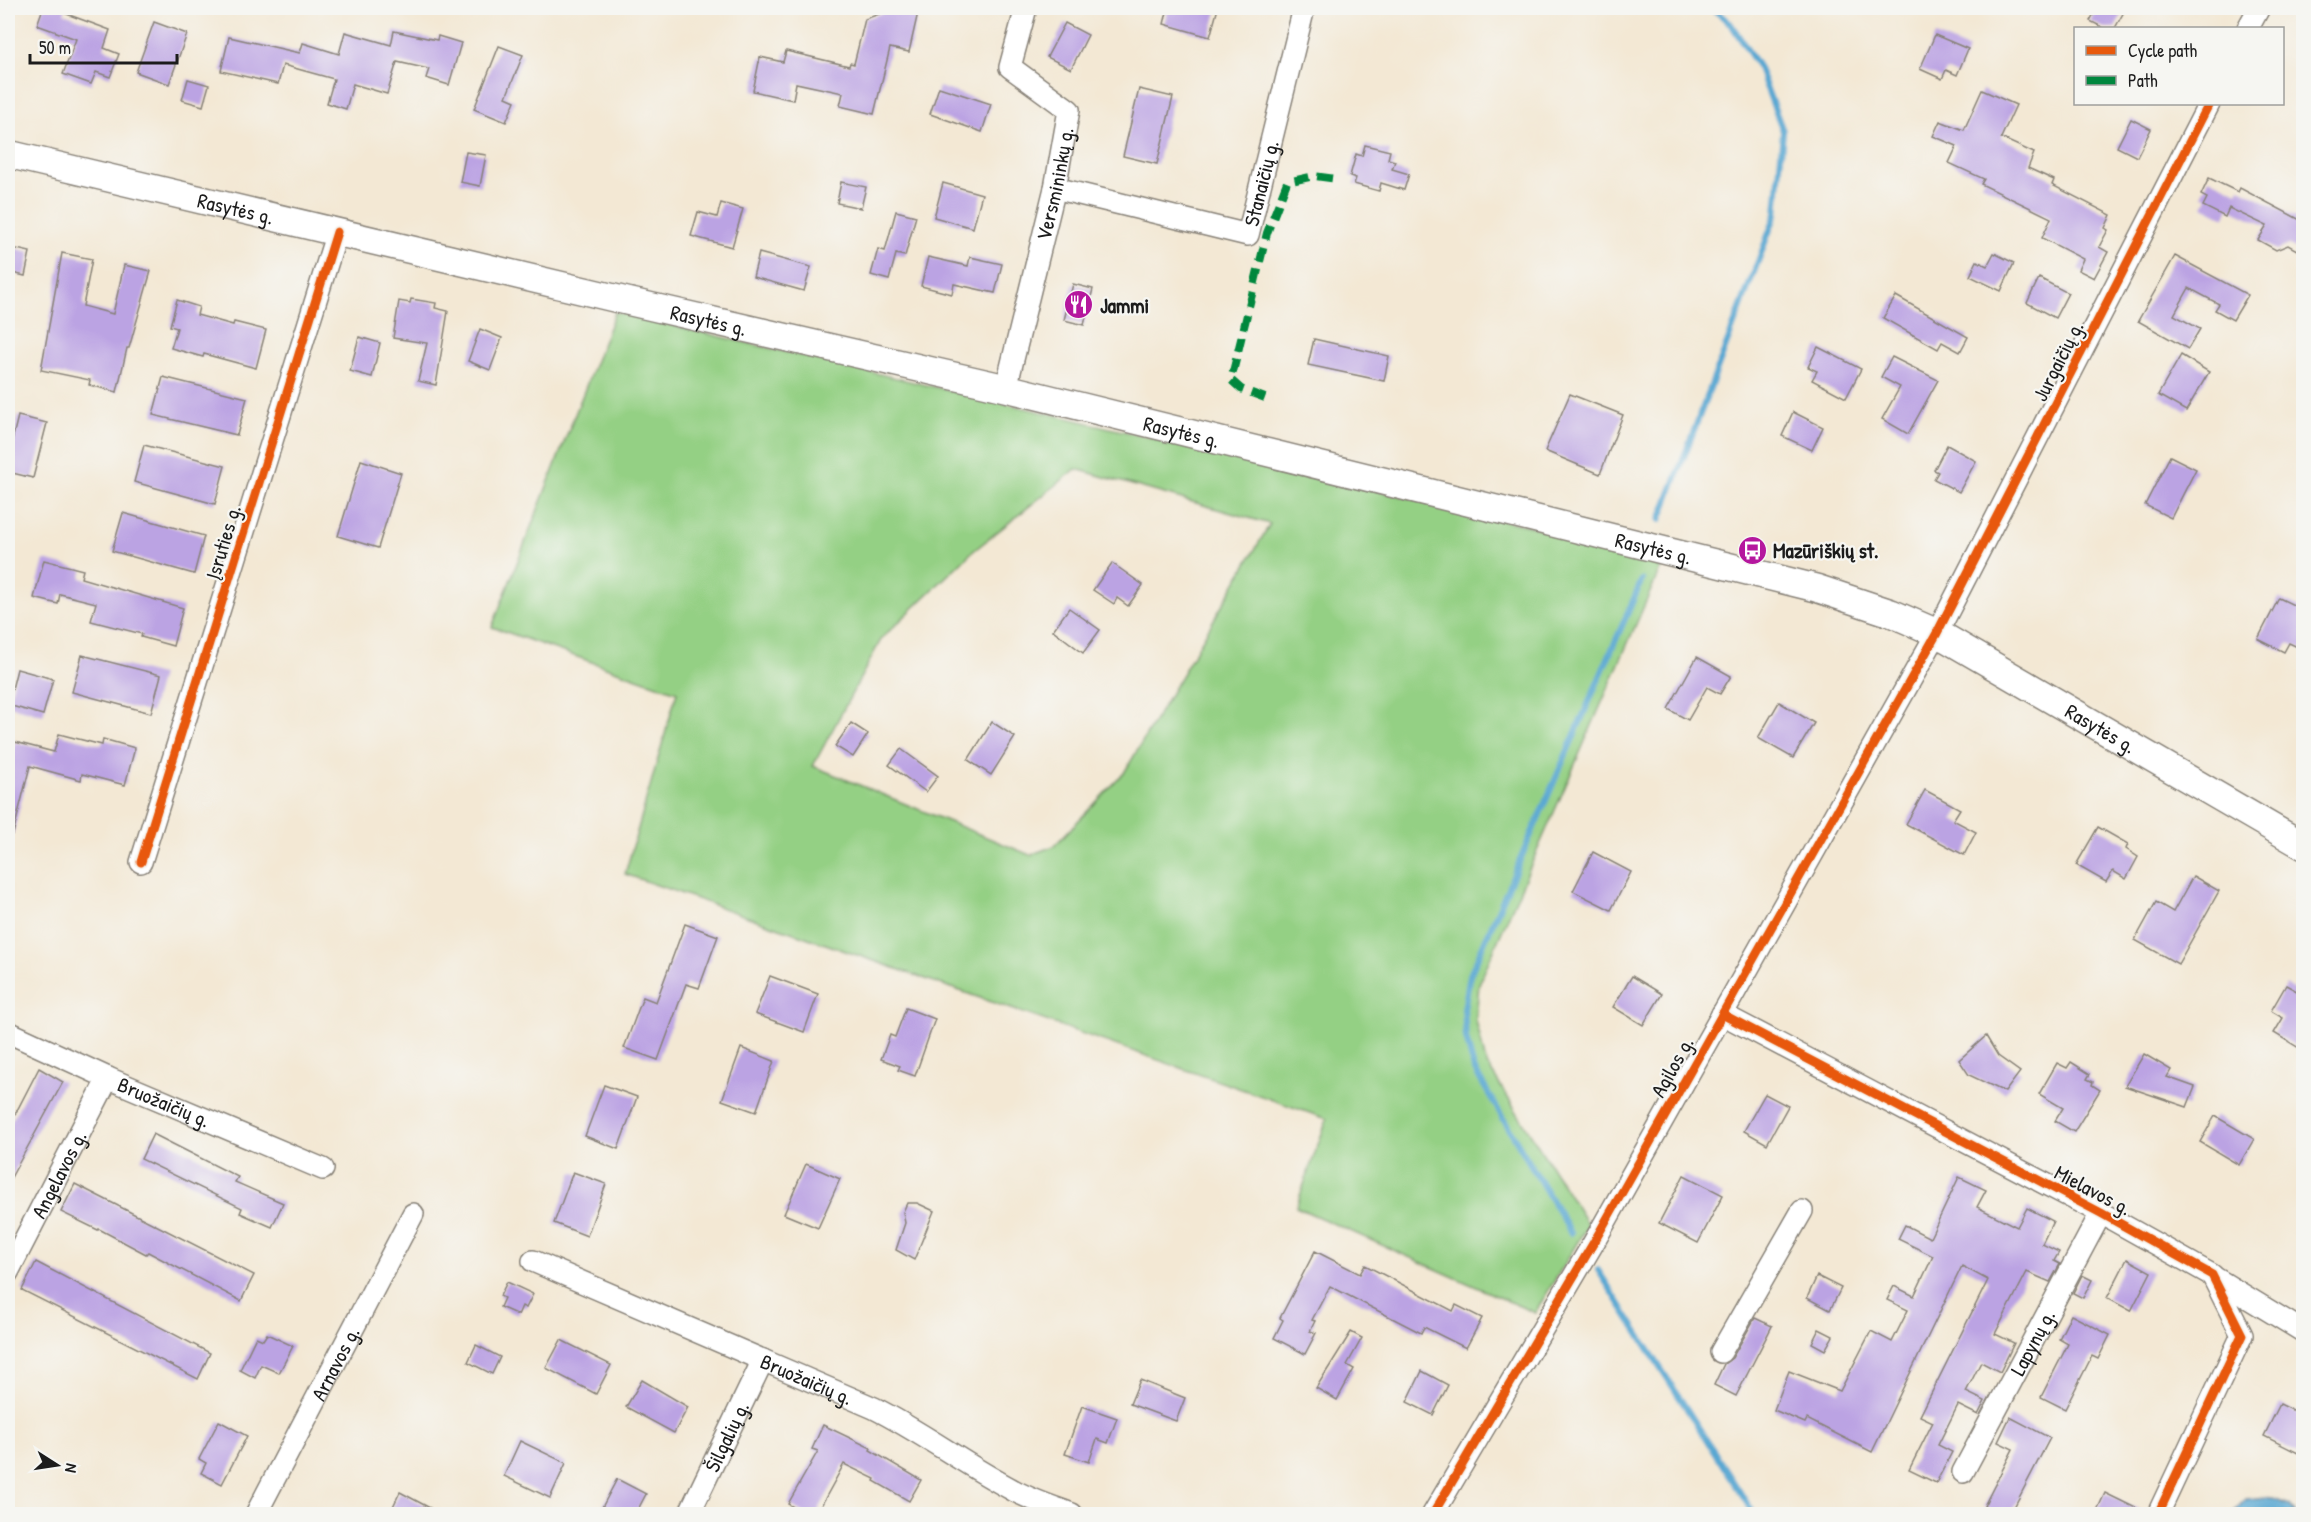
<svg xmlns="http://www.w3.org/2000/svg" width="2311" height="1522" viewBox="0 0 2311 1522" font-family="'Patrick Hand',sans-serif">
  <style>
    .green { fill: #94d084; stroke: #587650; stroke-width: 1.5; fill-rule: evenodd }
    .water { fill: #59a7d2; stroke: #3a6277; stroke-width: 1.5 }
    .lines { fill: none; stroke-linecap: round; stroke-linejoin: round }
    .stream { stroke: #59a7d2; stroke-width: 6 }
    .building { fill: #bba3e3 }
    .minor-casing { stroke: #888278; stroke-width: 24 }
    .major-casing { stroke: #888278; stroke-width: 30 }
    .minor { stroke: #fff; stroke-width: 21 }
    .major { stroke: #fff; stroke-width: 27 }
    .quiet { stroke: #00873e; stroke-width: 8; stroke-dasharray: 15 8; stroke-linecap: butt }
    .cycleway-casing { stroke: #f6f6f2; stroke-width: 13 }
    .cycleway { stroke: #e8590c; stroke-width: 9 }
    .labels { text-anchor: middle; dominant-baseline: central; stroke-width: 4.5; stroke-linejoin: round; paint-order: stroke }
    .street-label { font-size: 21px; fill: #1c1c1c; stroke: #f6f6f2 }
    .poi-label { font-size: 21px; font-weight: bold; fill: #1c1c1c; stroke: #f6f6f2; text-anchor: start }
  </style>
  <rect width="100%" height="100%" fill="#f6f6f2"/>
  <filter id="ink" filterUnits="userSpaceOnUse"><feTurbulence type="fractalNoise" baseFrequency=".0167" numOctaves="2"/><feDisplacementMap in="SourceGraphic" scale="12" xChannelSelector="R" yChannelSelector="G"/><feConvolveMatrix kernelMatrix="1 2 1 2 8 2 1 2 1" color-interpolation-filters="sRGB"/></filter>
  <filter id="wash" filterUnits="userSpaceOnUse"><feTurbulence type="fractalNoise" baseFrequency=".008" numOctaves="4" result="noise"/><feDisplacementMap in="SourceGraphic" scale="24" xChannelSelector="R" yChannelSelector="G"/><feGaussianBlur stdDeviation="1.35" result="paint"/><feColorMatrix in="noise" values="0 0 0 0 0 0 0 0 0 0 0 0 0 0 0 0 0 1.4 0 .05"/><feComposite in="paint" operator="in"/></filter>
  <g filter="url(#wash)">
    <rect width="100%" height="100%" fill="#f3e8d4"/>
    <path class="green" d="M615,312L1665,558L1479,984L1476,1020L1486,1063L1588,1225L1535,1313L1296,1207L1327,1119L625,874L677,692L492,627ZM1076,469L1270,524L1124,773L1054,846L1030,855L813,766L882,638L971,553Z"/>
    <path class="water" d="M2267,1497L2290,1505L2296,1514H2231L2246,1499Z"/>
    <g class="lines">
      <g class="stream">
        <path d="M1660,520L1776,214L1783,131L1759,68L1731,24L1712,8"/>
        <path d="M1571,1233L1474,1069L1466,1038L1464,1009L1470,975L1642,580"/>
        <path d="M1598,1270L1754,1514"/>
      </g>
    </g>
    <g id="blocks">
      <g class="building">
        <path d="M43,8H66L64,13L110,30L104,48L119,54L110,77L96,72L91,84L63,74L76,39L37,25Z"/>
        <path d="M896,8H919L909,52L890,48L874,114L840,106L843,93L796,83L793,100L753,91L760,57L783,62L786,51L849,66L850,63L854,64L865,19Z"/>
        <path d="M1168,8H1218L1210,37L1164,24Z"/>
        <path d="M2097,8H2126L2115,28H2104L2090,21Z"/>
        <path d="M154,22L187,34L169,84L136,72Z"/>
        <path d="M1065,23L1088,35L1071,69L1047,57Z"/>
        <path d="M394,31L437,40L438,36L461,43L449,85L426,78L429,69L397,62L387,94L353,84L346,109L327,103L334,79L283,65L278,84L221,71L229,37L300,53L303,43L339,54L345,32L391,45Z"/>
        <path d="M1935,35L1968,49L1957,75L1946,70L1942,79L1920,69Z"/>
        <path d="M499,46L523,55L506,97L515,101L506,122L474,109Z"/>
        <path d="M188,79L209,85L203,106L182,100Z"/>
        <path d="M939,87L991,104L982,132L930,114Z"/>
        <path d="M1139,89L1173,97L1157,164L1123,156Z"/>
        <path d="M1982,90L2016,105L2001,138L2034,153L2028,168L2054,180L2052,185L2111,215L2105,228L2108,230L2099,247L2108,252L2094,278L2078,270L2083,259L2042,238L2051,218L1981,184L1984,179L1949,163L1957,146L1933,136L1940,121L1964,130Z"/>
        <path d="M2131,119L2151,129L2137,157L2117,147Z"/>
        <path d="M1365,145L1390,151L1388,159L1395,161L1392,169L1409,174L1404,190L1381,183L1379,191L1354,184L1356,178L1350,176L1356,154L1362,156Z"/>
        <path d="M466,152L486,155L480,186L460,182Z"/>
        <path d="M2209,178L2238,192L2240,188L2304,222V254L2288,245L2276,250L2258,240L2267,226L2229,208L2225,217L2203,206L2207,198L2201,195Z"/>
        <path d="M841,182L866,187L861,208L837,203Z"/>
        <path d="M943,183L982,194L973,228L934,217Z"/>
        <path d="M721,203L743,209L732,247L691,236L698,212L717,217Z"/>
        <path d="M896,211L916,216L905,256L896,254L889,280L871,275L878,249L885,251Z"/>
        <path d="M8,247L30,252L25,276L8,272Z"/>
        <path d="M62,253L92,259L83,306L113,314L124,265L151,271L129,348H127L117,392L89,385L90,380L41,370Z"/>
        <path d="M759,253L811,267L804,291L753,277Z"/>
        <path d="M1994,253L2014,263L2001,291L1970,276L1977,261L1987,266Z"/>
        <path d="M2175,256L2248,295L2233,320L2215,310L2219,304L2189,288L2174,315L2200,329L2188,349L2138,321Z"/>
        <path d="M928,257L968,266L970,257L1002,264L995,293L954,284L952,294L921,286Z"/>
        <path d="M2039,278L2068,293L2055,318L2027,303Z"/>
        <path d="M1073,284L1093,289L1084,325L1064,320Z"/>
        <path d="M1896,296L1968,337L1960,352L1942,342L1938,349L1883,318Z"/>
        <path d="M411,299L436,303L435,308L448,311L436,385L418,381L427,343L393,338L399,301L410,303Z"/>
        <path d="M177,300L199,307L197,315L233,325L234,322L266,330L256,368L204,354L203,357L171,348L177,328L170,326Z"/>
        <path d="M480,329L502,338L490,370L468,361Z"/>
        <path d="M359,337L380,343L372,377L350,371Z"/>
        <path d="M1314,339L1389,356L1384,381L1308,365Z"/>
        <path d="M1818,347L1861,369L1846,398L1812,380L1817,371L1808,367Z"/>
        <path d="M2181,355L2209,372L2186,411L2158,395Z"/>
        <path d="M1892,357L1938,380L1908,434L1882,419L1900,387L1881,377Z"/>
        <path d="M163,377L247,398L237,435L153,415Z"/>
        <path d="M1570,394L1623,415L1600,474L1545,451Z"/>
        <path d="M1793,412L1823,427L1812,450L1782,436Z"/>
        <path d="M18,416L47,423L33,478L8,472V457Z"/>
        <path d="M144,445L225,466L215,504L134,482Z"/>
        <path d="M1947,445L1976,461L1959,492L1934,479L1938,472L1934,470Z"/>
        <path d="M2170,456L2196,469L2171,518L2145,505Z"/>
        <path d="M361,460L401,473L378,548L338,536Z"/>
        <path d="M123,513L204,536L194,574L112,551Z"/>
        <path d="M44,560L83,570L81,578L183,608L173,646L141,637L142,634L91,621L96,603L60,594L58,604L34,598Z"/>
        <path d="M1112,563L1143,585L1128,606L1117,598L1114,604L1093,590Z"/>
        <path d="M2279,598L2304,610V650L2289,643L2284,652L2258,639Z"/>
        <path d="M1069,608L1100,630L1083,653L1053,630Z"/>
        <path d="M82,655L161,675L151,713L72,692Z"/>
        <path d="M1697,657L1731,676L1720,694L1707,687L1688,720L1668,709Z"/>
        <path d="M17,669L53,679L43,715L8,705Z"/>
        <path d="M1779,702L1814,723L1793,758L1758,738Z"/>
        <path d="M992,722L1015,737L991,775L968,760Z"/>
        <path d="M851,723L868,734L853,757L835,746Z"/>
        <path d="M59,734L102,745L103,739L135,748L125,785L82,774L81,780L30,766L13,834H8V770L15,742L54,752Z"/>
        <path d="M901,749L938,776L926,792L889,765Z"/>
        <path d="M1925,790L1960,809L1953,820L1976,832L1964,855L1906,824Z"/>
        <path d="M2098,827L2128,844L2126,849L2138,857L2126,879L2113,871L2106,882L2076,865Z"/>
        <path d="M1593,852L1631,872L1611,910L1573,891Z"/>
        <path d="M2193,876L2219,891L2178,964L2135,940L2156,902L2173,912Z"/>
        <path d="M685,924L718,936L699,988L686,984L658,1060L624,1048L643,997L656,1002Z"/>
        <path d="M770,976L818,994L804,1032L755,1014Z"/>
        <path d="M1632,976L1662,994L1643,1025L1613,1007Z"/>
        <path d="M2286,985L2304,995V1051L2274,1033L2283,1018L2271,1011Z"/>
        <path d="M906,1008L935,1019L915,1076L898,1070L900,1066L881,1059L890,1035L895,1037Z"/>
        <path d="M1986,1036L1998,1056L2020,1072L2005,1092L1969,1075L1959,1060Z"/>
        <path d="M741,1048L774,1061L756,1112L722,1100Z"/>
        <path d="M2144,1054L2171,1070L2167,1077L2195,1087L2187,1107L2125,1086Z"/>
        <path d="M2071,1062L2090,1074L2087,1079L2093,1082L2092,1085L2100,1090L2074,1132L2055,1121L2063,1108L2039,1094L2057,1063L2067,1068Z"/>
        <path d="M39,1068L63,1082L8,1183V1128Z"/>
        <path d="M604,1085L637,1097L618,1149L585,1136Z"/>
        <path d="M1765,1094L1788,1106L1767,1144L1744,1131Z"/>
        <path d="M2215,1116L2254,1139L2239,1165L2200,1142Z"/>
        <path d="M153,1134L238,1177L235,1182L283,1203L272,1227L240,1213L242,1208L141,1159Z"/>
        <path d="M806,1164L840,1179L818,1228L784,1214Z"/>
        <path d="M573,1172L606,1184L587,1236L554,1223Z"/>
        <path d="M1684,1175L1723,1195L1698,1243L1659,1223Z"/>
        <path d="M1959,1177L1986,1190L1977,1207L2017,1227L2027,1208L2053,1221L2042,1244L2059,1252L2054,1261L2060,1264L2050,1282L2027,1272L1995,1334L2014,1343L2000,1372L1981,1362L1966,1392L1985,1401L1978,1415L1958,1405L1938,1445L1952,1452L1936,1483L1909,1470L1933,1422L1920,1416L1988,1280L1962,1266L1872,1452L1807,1419L1805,1423L1774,1410L1789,1371L1840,1391L1871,1331L1892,1342L1908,1310L1887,1300L1894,1286L1914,1296L1933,1256L1898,1239L1905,1225L1930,1238Z"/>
        <path d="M75,1184L254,1275L241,1301L148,1252L146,1254L99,1229L98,1230L61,1212Z"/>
        <path d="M907,1203H917L934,1211L914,1260L896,1250L905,1223L903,1212Z"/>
        <path d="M1315,1251L1360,1274L1365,1265L1453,1311L1456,1305L1482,1318L1466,1348L1424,1327L1421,1333L1330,1286L1312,1320L1315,1321L1310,1331L1316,1333L1305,1354L1274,1338L1283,1320L1280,1318Z"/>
        <path d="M2127,1259L2151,1272L2131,1311L2107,1298Z"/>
        <path d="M36,1262L210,1353L198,1379L22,1290Z"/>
        <path d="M2082,1275L2092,1280L2083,1298L2073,1293Z"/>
        <path d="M1817,1276L1841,1288L1830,1310L1807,1298Z"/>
        <path d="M507,1282L533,1294L526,1308L522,1306L518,1315L500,1307L504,1298L500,1296Z"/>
        <path d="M2071,1315L2110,1335L2098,1359L2092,1356L2065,1409L2041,1397L2068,1344L2059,1339Z"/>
        <path d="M1755,1318L1772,1326L1736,1396L1714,1385L1724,1364L1732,1358Z"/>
        <path d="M1819,1329L1833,1336L1825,1350L1812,1343Z"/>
        <path d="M1351,1332L1362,1338L1347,1365L1354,1369L1337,1400L1316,1388Z"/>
        <path d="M267,1334L293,1346L279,1373L261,1365L255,1378L240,1370L256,1337L263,1340Z"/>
        <path d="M561,1340L611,1365L596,1394L546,1368Z"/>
        <path d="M476,1345L500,1357L492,1374L468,1362Z"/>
        <path d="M1422,1371L1448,1385L1433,1415L1407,1402Z"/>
        <path d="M642,1380L688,1407L674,1433L626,1407Z"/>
        <path d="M1140,1380L1185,1398L1176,1421L1130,1404Z"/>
        <path d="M2280,1404L2304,1416V1456L2264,1436Z"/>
        <path d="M1082,1406L1117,1418L1108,1443L1097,1439L1089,1462L1065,1454Z"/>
        <path d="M2010,1417L2050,1438L2010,1515H2000L1984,1506L2013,1449L1998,1442Z"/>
        <path d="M219,1421L247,1436L222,1484L201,1473L206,1463L199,1459Z"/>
        <path d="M823,1425L871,1448L870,1450L921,1480L909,1501L874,1481L875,1479L844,1464L816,1515H807L788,1504L818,1451L812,1449Z"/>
        <path d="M520,1441L566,1463L550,1498L504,1476Z"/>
        <path d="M617,1479L646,1494L635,1515H598Z"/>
        <path d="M400,1492L443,1515H389Z"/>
        <path d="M2105,1493L2146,1513L2145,1515H2095Z"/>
      </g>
    </g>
  </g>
  <g filter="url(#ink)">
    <use href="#blocks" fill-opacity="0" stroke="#888278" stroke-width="1.5"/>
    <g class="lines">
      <defs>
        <g id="minor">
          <path d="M2248,28L2259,8"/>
          <path id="s1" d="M1055,188L1248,235L1304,8"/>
          <path id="s2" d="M1006,388L1055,188L1069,110L1010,67L1026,8"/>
          <path d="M141,862L337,232"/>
          <path d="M1722,1014L2101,1213L2212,1275L2242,1335L2158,1514"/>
          <path id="s3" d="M8,1032L108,1078L323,1169"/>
          <path id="s4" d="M533,1261L874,1408C922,1432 965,1465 1013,1490C1031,1500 1053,1507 1072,1514"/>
          <path id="s5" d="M8,1272L108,1078"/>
          <path d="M2212,1276L2304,1332"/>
          <path d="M1721,1352L1802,1211"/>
          <path id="s6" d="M1963,1472L2101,1213"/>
          <path id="s7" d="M256,1514L413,1214"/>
          <path id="s8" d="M689,1514L763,1360"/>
          <path d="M1433,1514L1594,1242L1937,633L2209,104"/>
        </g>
        <g id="major">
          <path id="s9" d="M8,154L631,302L1006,388L1816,588L1891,613L1937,633L2304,846"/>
        </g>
      </defs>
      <use href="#minor" class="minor-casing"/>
      <use href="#major" class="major-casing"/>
      <use href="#minor" class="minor"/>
      <use href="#major" class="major"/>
      <path class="quiet" d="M1265,398L1241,389L1231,380L1267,233L1287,182L1314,176L1337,179"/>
      <defs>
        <g id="cycleway">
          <path d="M141,862L337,232"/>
          <path d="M1722,1014L2101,1213L2212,1275L2242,1335L2158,1514"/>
          <path d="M1433,1514L1594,1242L1937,633L2209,104"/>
        </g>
      </defs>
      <use href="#cycleway" class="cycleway-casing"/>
      <use href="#cycleway" class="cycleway"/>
    </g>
  </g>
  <defs>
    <symbol id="restaurant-disc" viewBox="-11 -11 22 22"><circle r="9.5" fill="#b5179e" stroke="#f6f6f2"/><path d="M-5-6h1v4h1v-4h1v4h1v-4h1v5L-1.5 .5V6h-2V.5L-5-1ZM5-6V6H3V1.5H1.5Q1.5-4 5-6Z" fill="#fff"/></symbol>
    <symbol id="bus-disc" viewBox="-11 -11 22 22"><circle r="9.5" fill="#b5179e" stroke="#f6f6f2"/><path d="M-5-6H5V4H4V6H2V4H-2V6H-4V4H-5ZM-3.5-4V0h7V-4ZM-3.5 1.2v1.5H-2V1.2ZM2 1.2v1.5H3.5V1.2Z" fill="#fff"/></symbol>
  </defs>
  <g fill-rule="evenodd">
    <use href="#restaurant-disc" x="1062" y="288" width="33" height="33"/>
    <use href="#bus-disc" x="1736" y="534" width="33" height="33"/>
  </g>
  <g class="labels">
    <g class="street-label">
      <text stroke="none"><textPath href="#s1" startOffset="252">Stanaičių g.</textPath></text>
      <text stroke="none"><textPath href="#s2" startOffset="210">Versmininkų g.</textPath></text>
      <text stroke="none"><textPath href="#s9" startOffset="234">Rasytės g.</textPath></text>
      <text stroke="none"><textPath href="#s9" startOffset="720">Rasytės g.</textPath></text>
      <text transform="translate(2058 361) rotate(-63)">Jurgaičių g.</text>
      <text stroke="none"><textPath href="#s9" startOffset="1206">Rasytės g.</textPath></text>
      <text transform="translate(223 542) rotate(-73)">Įsruties g.</text>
      <text stroke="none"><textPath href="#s9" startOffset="1692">Rasytės g.</textPath></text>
      <text stroke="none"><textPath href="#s9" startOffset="2178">Rasytės g.</textPath></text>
      <text transform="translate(1672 1067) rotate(-61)">Agilos g.</text>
      <text stroke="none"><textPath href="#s3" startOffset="171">Bruožaičių g.</textPath></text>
      <text stroke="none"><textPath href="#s5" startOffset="110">Angelavos g.</textPath></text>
      <text transform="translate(2093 1190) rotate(28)">Mielavos g.</text>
      <text stroke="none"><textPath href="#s6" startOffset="147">Lapynų g.</textPath></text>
      <text stroke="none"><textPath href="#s7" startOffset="170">Arnavos g.</textPath></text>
      <text stroke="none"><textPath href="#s4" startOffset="298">Bruožaičių g.</textPath></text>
      <text stroke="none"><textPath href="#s8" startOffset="86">Šilgalių g.</textPath></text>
    </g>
    <g class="poi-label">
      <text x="1100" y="305">Jammi</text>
      <text x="1773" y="550">Mazūriškių st.</text>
    </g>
  </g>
  <rect width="2311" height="1522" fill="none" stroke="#f6f6f2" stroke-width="30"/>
  <rect x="2074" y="27" width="210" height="78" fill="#f6f6f2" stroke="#9f9f9c" stroke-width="1.5"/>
  <rect x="2086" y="46" width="30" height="9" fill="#e8590c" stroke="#9f9f9c" stroke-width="1.5"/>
  <text x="2128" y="57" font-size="18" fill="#1c1c1c">Cycle path</text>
  <rect x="2086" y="76" width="30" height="9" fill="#00873e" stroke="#9f9f9c" stroke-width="1.5"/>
  <text x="2128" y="87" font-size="18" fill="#1c1c1c">Path</text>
  <g transform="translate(57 1465) rotate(102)" stroke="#f6f6f2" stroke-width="4.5" paint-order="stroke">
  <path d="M0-4.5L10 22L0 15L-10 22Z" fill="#1c1c1c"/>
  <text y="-9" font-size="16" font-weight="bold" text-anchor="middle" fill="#1c1c1c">N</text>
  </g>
  <path d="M30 54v9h147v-9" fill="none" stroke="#1c1c1c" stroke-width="3"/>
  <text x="39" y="54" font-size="18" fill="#1c1c1c" stroke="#f6f6f2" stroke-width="4.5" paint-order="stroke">50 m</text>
</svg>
